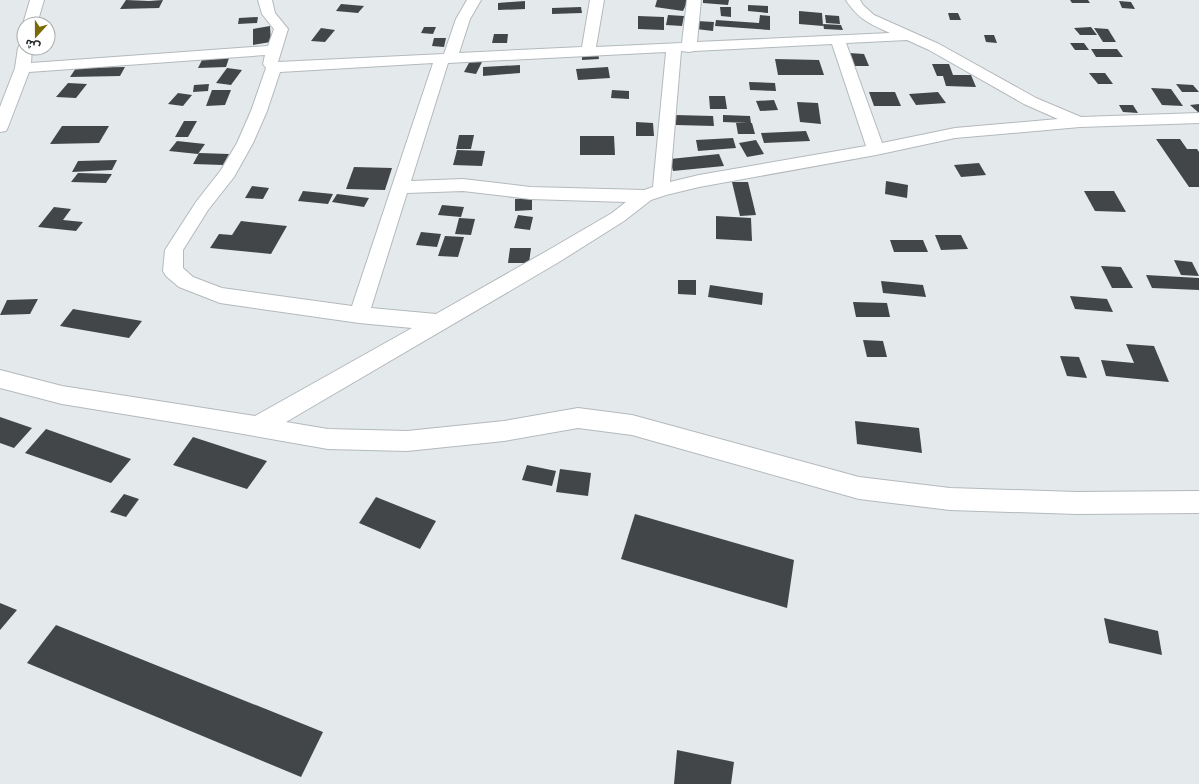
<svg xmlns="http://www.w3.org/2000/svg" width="1199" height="784" viewBox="0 0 1199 784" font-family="Jost,'Noto Sans Arabic',sans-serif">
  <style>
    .building { fill: #424649 }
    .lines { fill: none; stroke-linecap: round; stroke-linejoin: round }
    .street-casing { stroke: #b3b9bc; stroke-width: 2 }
    .street { fill: #fff; fill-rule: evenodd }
  </style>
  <rect width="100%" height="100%" fill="#e4e9ec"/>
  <g class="building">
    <path d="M126,0L149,1L163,0L159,8L120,9Z"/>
    <path d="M657,0H688L683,11L655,7Z"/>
    <path d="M703,0H729L728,5L703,3Z"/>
    <path d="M1070,0H1088L1090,3H1072Z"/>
    <path d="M525,1V9L498,10V3Z"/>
    <path d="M1119,1L1131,2L1135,9L1122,8Z"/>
    <path d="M341,4L364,6L358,13L336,11Z"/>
    <path d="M748,5L768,6V13L748,11Z"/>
    <path d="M581,7L582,13L552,14V8Z"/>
    <path d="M720,7H731V17L721,16Z"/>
    <path d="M799,11L822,13L823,26L799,24Z"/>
    <path d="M948,13H958L961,20H950Z"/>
    <path d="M668,15L684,16L682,26L666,25Z"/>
    <path d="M760,15L770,16V30L715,26L716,20L759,23Z"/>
    <path d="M825,15L839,16L840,24L826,23Z"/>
    <path d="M638,16L664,17V30L638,29Z"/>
    <path d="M258,17L257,23L238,24L239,18Z"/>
    <path d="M697,21L714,22L713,31L696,29Z"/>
    <path d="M823,24L841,25L843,30L824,29Z"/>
    <path d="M270,26L271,42L253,45V29Z"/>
    <path d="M424,27H436L433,34L421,33Z"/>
    <path d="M1091,27L1097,35H1080L1074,28Z"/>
    <path d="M321,28L335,30L325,42L311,41Z"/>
    <path d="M1094,28L1108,29L1116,42H1103Z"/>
    <path d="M494,34H508L507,43H492Z"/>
    <path d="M984,35H994L997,43L986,42Z"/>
    <path d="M434,38H446L444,47L432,46Z"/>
    <path d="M1070,43H1084L1089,50H1075Z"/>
    <path d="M1091,49H1117L1123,57H1096Z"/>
    <path d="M582,53H598L599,59L582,60Z"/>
    <path d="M849,53L864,54L869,66H853Z"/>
    <path d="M229,58L226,67L198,68L202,60Z"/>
    <path d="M775,59L819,60L824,75H778Z"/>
    <path d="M470,61L482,62L476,74L464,72Z"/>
    <path d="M932,64H949L953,75H971L976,87L946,86L943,76H937Z"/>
    <path d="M520,65V73L483,76V67Z"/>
    <path d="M125,67L120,76L70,77L76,68Z"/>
    <path d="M608,67L610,78L578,80L576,69Z"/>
    <path d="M227,68L242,70L231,85L216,83Z"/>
    <path d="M1089,73H1105L1113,84H1098Z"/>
    <path d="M749,82L775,83L776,91L750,90Z"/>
    <path d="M68,83L87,84L76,98L56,97Z"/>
    <path d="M209,84L208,91L193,92L194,85Z"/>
    <path d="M1176,84L1193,85L1199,92H1182Z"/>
    <path d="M1151,88L1171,89L1183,106L1162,105Z"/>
    <path d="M212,90H231L225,105L206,106Z"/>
    <path d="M612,90L629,91V99L611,98Z"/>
    <path d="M869,92H895L901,106H874Z"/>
    <path d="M938,92L946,103L916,105L909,94Z"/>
    <path d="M178,93L192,95L183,106L168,104Z"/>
    <path d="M709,96H725L727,109H710Z"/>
    <path d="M774,100L778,110L760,111L756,101Z"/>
    <path d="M797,102L818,103L821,124L800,122Z"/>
    <path d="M1199,104V113L1190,105Z"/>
    <path d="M1119,105H1133L1138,113L1123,112Z"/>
    <path d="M675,115L713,116L714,126L676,125Z"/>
    <path d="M723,115L750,116L751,123H752L755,134H738L736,123H748L723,122Z"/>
    <path d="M184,121H197L188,137H175Z"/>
    <path d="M636,122L653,123L654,136H636Z"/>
    <path d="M62,126H109L99,143L50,144Z"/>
    <path d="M806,131L810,141L764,143L761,133Z"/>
    <path d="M459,135H474L471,149H456Z"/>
    <path d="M580,136H614L615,155H580Z"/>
    <path d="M733,138L736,148L698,151L696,140Z"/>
    <path d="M1156,139H1180L1187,149H1197L1199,152V187H1189Z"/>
    <path d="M756,140L764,154L747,157L739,143Z"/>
    <path d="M177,141L205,144L198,154L169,151Z"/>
    <path d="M457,150L485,151L482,166L453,165Z"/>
    <path d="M199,153L229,154L223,165L193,164Z"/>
    <path d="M719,154L724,166L673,171L670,159Z"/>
    <path d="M117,160L112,170L72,172L78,161Z"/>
    <path d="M979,163L986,175L961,177L954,165Z"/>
    <path d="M354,167L392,168L385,190L346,189Z"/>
    <path d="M78,173L112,174L106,183L71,182Z"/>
    <path d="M886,181L908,185L907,198L885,194Z"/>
    <path d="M732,182H748L756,215L740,216Z"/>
    <path d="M252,186L269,188L263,199L245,198Z"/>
    <path d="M303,191L333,194L328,204L298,201Z"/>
    <path d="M1084,191H1114L1126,212L1095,211Z"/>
    <path d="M337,194L369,198L364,207L332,202Z"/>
    <path d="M532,198V210L515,211V199Z"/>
    <path d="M442,205L464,207L461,217L438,215Z"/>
    <path d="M54,207L71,209L63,220L83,222L76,231L38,227Z"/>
    <path d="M518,215L533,217L530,230L514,228Z"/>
    <path d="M716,216L751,218L752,241L716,239Z"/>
    <path d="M459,218L475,219L471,235L455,234Z"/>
    <path d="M241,221L287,226L271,254L210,248L219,234L232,235Z"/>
    <path d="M421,232L441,234L437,247L416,245Z"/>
    <path d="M935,235H961L968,249L941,250Z"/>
    <path d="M445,236L464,237L458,257L438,256Z"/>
    <path d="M890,240H923L928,252H894Z"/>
    <path d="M510,248H531L529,263H508Z"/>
    <path d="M1174,260L1192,262L1199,276L1181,275Z"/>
    <path d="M1101,266L1121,267L1133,288H1112Z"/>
    <path d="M1146,275L1199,278V290L1152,288Z"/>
    <path d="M678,280H696V295L678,294Z"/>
    <path d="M881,281L923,285L926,297L883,293Z"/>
    <path d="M710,285L763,293L762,305L708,297Z"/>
    <path d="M1070,296L1107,299L1113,312L1075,309Z"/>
    <path d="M38,299L30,314L0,315L7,300Z"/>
    <path d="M853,302L887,303L890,317H856Z"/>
    <path d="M73,309L142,321L129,338L60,326Z"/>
    <path d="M863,340L883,341L887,357H867Z"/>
    <path d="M1126,344L1154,346L1169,382L1106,376L1101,360L1134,363Z"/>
    <path d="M1060,356L1079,357L1087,378L1067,376Z"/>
    <path d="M0,417L32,428L14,448L0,443Z"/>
    <path d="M855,421L919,428L922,453L857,444Z"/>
    <path d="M46,429L131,459L111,483L25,453Z"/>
    <path d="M193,437L267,461L247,489L173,465Z"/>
    <path d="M527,465L556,471L552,486L522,480Z"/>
    <path d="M560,469L591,473L588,496L556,492Z"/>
    <path d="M124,494L139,499L126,517L110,512Z"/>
    <path d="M376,497L436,521L420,549L359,523Z"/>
    <path d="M635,514L794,560L787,608L621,559Z"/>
    <path d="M0,603L17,610L0,630Z"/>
    <path d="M1104,618L1158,631L1162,655L1109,643Z"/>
    <path d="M56,625L323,732L301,777L27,663Z"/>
    <path d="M677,750L734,762L731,784H674Z"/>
  </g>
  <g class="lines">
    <defs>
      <g id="street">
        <path d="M30,0H44L37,24H24V26L23,24Z"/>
        <path d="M258,0H272L275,13L288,29L278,62L444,54L456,19L467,0H481L470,19L459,53L582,47L590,0H604L596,47L682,43L687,0H701L697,42L890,33C870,24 858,19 846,0H860L863,5L874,15L939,44L1036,98L1081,117L1199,113V123L1080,127L955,138L876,155L699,187L666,195L651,200L624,221L559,262L286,422L328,429L407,431L504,421L578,408L632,415L859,477L950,488L1077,492L1199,491V513L1077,514L950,510L859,499L632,435L578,428L504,441L407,451L328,449L203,427L62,404L0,388V370L62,386L255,416L412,328L359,323L220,303L179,287L166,276L163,271L165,250L196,202L221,170L237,143L251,111L266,68L263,64L265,55L29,72L8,127L6,131L0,132V107L15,68L18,48L20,45L24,44V48H32L31,63L268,46L274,29L262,14ZM907,40L929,50L1024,104L1058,119L955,128L882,143L846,43ZM832,44L866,146L699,175L670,182L681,51L689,52L694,51ZM666,52L653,187L644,190L530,187L463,179L411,181L448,63ZM433,63L352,306L222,288L193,277L183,268V250L208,210L234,177L253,143L267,111L280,72ZM463,191L530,199L626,202L612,213L545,252L436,314L371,308L407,193Z"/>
      </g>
    </defs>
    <use href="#street" class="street-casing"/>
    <use href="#street" class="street"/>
  </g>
  <g transform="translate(36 36) rotate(201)"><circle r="19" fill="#ffffff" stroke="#a7a9a9"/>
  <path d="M0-3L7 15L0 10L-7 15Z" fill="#7a6a02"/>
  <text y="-6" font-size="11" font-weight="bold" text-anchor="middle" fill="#242728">ش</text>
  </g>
</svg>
